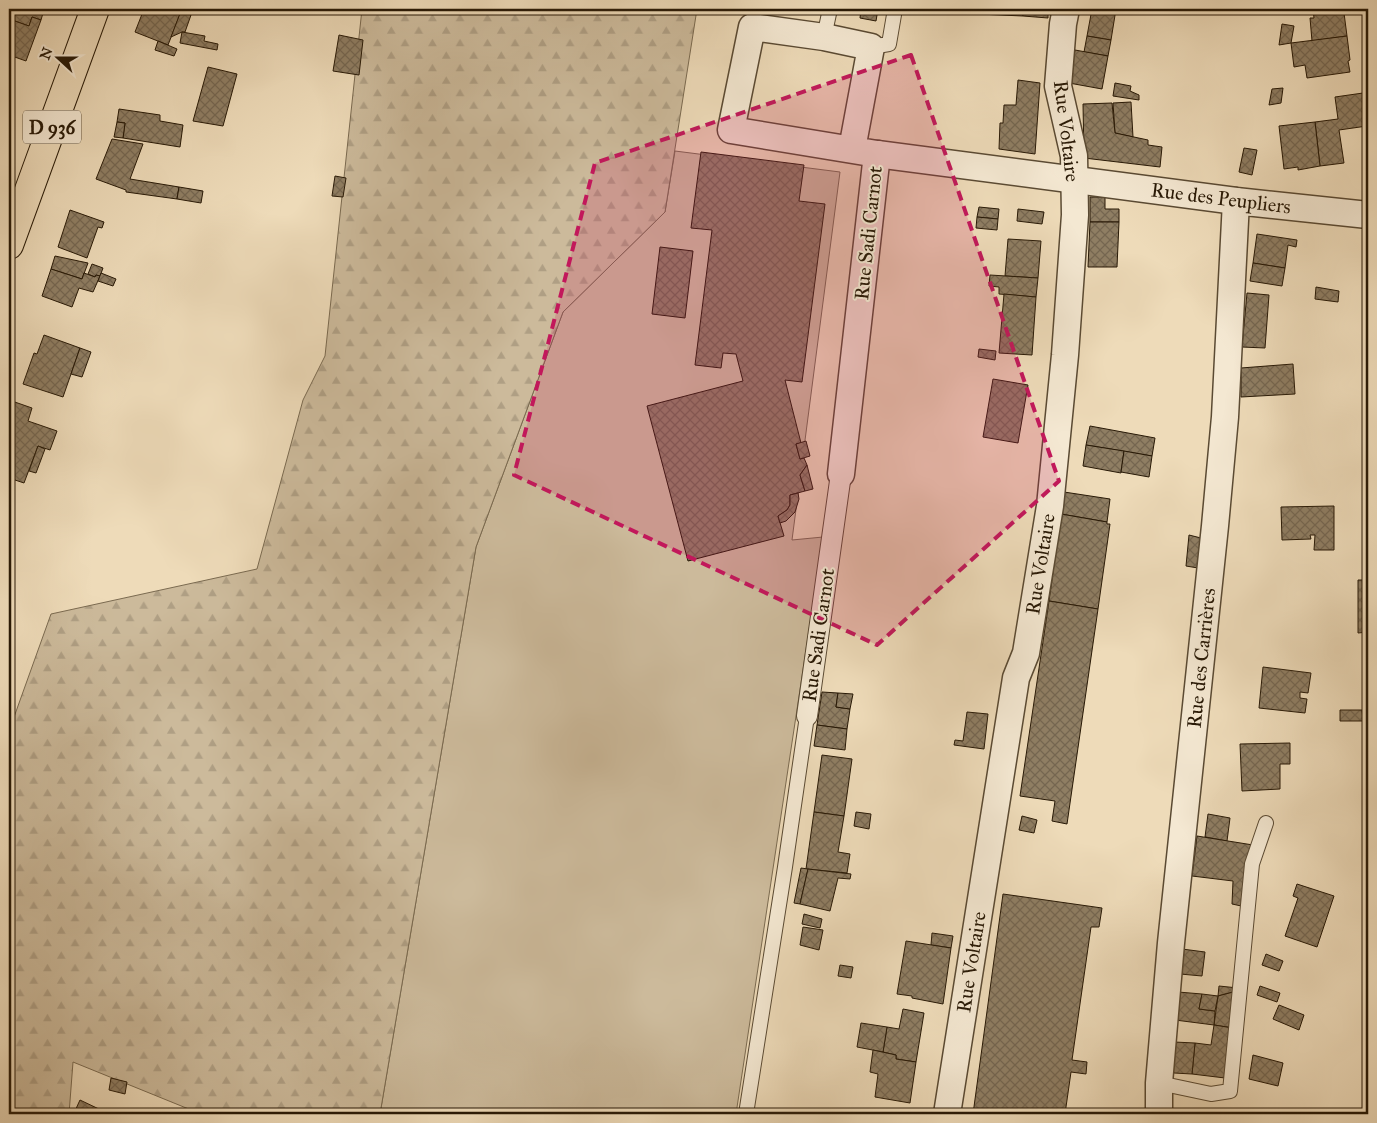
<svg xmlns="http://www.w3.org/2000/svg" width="1377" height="1123" viewBox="0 0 1377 1123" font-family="'IM FELL Great Primer',serif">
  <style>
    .grass { fill: #ccba9b; stroke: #7a6a50 }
    .forest { fill: url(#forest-firs); stroke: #7a6a50 }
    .building { fill: url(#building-cross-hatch); stroke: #281906 }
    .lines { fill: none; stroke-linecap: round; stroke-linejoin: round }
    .service-casing { stroke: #5a4a33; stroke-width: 16 }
    .pedestrian-casing { stroke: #5a4a33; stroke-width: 22 }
    .minor-casing { stroke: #5a4a33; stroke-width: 29 }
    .primary-casing { stroke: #281906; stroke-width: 30 }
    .service { stroke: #f4e8d2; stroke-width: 14 }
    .pedestrian { stroke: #f4e8d2; stroke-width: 20 }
    .minor { stroke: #f4e8d2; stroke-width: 26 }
    .primary { stroke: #eedbb9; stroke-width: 28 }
    .marked { fill: #c2185b; fill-opacity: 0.2; stroke: #c2185b; stroke-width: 4; stroke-dasharray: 10 6; stroke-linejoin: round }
    .labels { text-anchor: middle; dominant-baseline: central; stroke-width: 4; stroke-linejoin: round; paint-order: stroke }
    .shield { fill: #f4e8d2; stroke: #655743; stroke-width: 1 }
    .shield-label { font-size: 19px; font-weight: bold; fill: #281906 }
    .street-label { font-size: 20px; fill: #281906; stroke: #f4e8d2 }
  </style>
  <defs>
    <pattern id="forest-firs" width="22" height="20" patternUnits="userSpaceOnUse" patternTransform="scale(1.25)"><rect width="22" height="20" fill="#ccba9b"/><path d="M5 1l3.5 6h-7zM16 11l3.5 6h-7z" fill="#af9f84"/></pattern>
    <pattern id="building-cross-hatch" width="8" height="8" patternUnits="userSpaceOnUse" patternTransform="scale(1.25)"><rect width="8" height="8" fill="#8f7e63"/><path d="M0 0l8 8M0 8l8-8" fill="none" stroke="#756650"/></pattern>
  </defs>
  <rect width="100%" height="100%" fill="#eedbb9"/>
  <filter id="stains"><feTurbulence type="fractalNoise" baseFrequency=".004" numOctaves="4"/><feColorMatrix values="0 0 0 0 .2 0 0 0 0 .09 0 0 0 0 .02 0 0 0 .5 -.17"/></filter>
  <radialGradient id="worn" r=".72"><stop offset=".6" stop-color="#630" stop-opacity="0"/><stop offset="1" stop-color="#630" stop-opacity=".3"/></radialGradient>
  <path class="grass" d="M675,151L840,172L792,540L823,537L736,1114H380L476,547L563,312L665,212Z"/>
  <path class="forest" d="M362,9H697L665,212L563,312L476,547L380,1114H201L73,1062L69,1114H9V731L51,614L257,569L303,400L325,356Z"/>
  <g class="building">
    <path d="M9,9H31L43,13L41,20L32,17L29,26L9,19Z"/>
    <path d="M144,9H182L168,45L135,32Z"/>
    <path d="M861,9H878L876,21L860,18Z"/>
    <path d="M978,9H1023V16L978,14Z"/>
    <path d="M1023,9H1048V18L1023,16Z"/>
    <path d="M1092,9H1116L1111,40L1087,36Z"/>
    <path d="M1313,9H1342V13H1344L1347,36L1312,41L1310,18H1314Z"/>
    <path d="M181,11L191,15L185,32H182L171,37Z"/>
    <path d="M32,17L41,20L26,61L9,55V19L29,26Z"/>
    <path d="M1282,24L1294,26L1291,43L1279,45Z"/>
    <path d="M182,32L205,36L204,41L218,44L217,50L180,43Z"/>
    <path d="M339,35L363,40L359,75L333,71Z"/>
    <path d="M1087,36L1111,40L1108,56L1084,52Z"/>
    <path d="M1347,36L1350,60L1348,61L1350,72L1307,78L1305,65L1294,67L1291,43Z"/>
    <path d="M158,41L177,49L174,56L155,50Z"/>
    <path d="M1075,50L1108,56L1102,89L1069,83Z"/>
    <path d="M208,67L237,74L223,126L193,121Z"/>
    <path d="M1018,80L1040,83L1035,154L999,149L1000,123H1003L1004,105H1016Z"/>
    <path d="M1115,83L1131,86L1130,91L1139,95V100L1113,96Z"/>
    <path d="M1283,88L1281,103L1269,105L1272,89Z"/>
    <path d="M1363,93L1367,126L1339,130L1344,163L1320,166L1315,122L1338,119L1335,97Z"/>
    <path d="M1363,93H1366L1368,108L1367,126Z"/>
    <path d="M1131,102L1133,137L1115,133L1113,103Z"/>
    <path d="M1112,103L1115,133L1148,140V145L1162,147L1160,167L1084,158L1083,104Z"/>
    <path d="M119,109L160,115V121L183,125L180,147L123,138L125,123L117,122Z"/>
    <path d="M117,122L125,123L123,138L114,137Z"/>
    <path d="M1315,122L1320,166L1298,170V167L1284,169L1279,126Z"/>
    <path d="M112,139L143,144L130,179L179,187L177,199L126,192V190L96,179Z"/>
    <path d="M1244,148L1257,150L1252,175L1239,172Z"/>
    <path d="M701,152L804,165L799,201L825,204L802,382L785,380L801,443L796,444L800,459L804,458L807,465L800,475L805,491L790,495V505L787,510L778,516L784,536L688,561L647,406L743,381L736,354L723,353L721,368L695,365L712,230L691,228Z"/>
    <path d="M335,176L346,178L343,197L332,196Z"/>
    <path d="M179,187L203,191L201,203L177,199Z"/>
    <path d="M1090,197H1105V209H1119V222H1090Z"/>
    <path d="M979,207L999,209L998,219L977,217Z"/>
    <path d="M1018,209L1044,212L1042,224L1017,221Z"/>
    <path d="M70,210L104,222L102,228L98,227L87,258L58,247Z"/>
    <path d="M977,217L998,219L997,230L976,228Z"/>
    <path d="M1090,222H1119L1117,267H1088Z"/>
    <path d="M1257,234L1297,240L1296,247L1288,245L1285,268L1253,263Z"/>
    <path d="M1008,239L1041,241L1038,278L1005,276Z"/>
    <path d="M660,247L693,251L685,318L652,314Z"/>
    <path d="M55,256L88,263L82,279L51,269Z"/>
    <path d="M1253,263L1285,268L1282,286L1250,281Z"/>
    <path d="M92,264L103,268L100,276L96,275L95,277L88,274Z"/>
    <path d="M51,269L82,279L84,273L95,277L96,275L100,276L93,292L79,288L72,307L42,296Z"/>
    <path d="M101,273L116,279L113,286L98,281Z"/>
    <path d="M990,275L1038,278L1036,297L999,294V287L989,286Z"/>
    <path d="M1316,287L1339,291L1338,302L1315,299Z"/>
    <path d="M1247,293L1269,295L1265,348L1242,347Z"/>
    <path d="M1004,294L1036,297L1032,355L999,353Z"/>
    <path d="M44,335L80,348L63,397L23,384L34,353L37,354Z"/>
    <path d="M80,348L91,352L82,377L71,374Z"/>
    <path d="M979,349L996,351L995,360L978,357Z"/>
    <path d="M1293,364L1295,394L1241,397V368Z"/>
    <path d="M993,379L1028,385L1018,443L983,437Z"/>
    <path d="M9,400L32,408L28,421L57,431L50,450L38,446L24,483L9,478Z"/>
    <path d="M1090,426L1155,438L1152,456L1086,445Z"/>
    <path d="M806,441L810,456L800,459L796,444Z"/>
    <path d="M1086,445L1124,451L1121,473L1083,466Z"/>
    <path d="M38,446L45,449L36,473L29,471Z"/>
    <path d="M1124,451L1152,456L1149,477L1121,472Z"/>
    <path d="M807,465L813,489L805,491L800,475Z"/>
    <path d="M1064,492L1110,499L1107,522L1061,514Z"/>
    <path d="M798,493L799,499L795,512L786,521L780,523L778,516L787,510L790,505V495Z"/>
    <path d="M1334,506V550H1314L1315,535H1310L1311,539L1282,540L1281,507Z"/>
    <path d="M1061,514L1107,522V524H1110L1098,609L1049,601Z"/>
    <path d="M1189,535L1201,538L1198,568L1186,566Z"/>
    <path d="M1358,580H1368V632L1358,633Z"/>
    <path d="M1049,601L1098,609L1067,824L1052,821L1055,801L1020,796Z"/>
    <path d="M1263,667L1311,673L1308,693L1300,692V698L1307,699L1305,713L1259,708Z"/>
    <path d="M822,692L838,693L836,707L850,709L847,729L817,725Z"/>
    <path d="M838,693L853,694L850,709L836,707Z"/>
    <path d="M1340,710H1362L1363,721H1340Z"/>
    <path d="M967,712L988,714L984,749L954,745L955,740L963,741Z"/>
    <path d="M817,725L847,729L845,750L814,746Z"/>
    <path d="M1290,743V764H1280V789L1242,791L1240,744Z"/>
    <path d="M822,755L852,759L844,816L814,812Z"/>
    <path d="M814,812L844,816L838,852L850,854L847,873L806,869Z"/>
    <path d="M856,812L871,814L869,829L854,826Z"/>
    <path d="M1208,814L1230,818L1227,841L1205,837Z"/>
    <path d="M1022,816L1037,820L1034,833L1019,830Z"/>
    <path d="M1197,836L1253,845L1246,907L1232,904L1233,881L1192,876Z"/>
    <path d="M801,868L808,869L800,904L794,903Z"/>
    <path d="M808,869L851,874L850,879L838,878L830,911L800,904Z"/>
    <path d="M1297,884L1334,896L1317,947L1285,936L1298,898L1293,896Z"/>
    <path d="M1003,894L1102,908L1099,927H1091L1072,1060L1087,1062L1086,1074L1071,1072L1065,1114H973Z"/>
    <path d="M804,914L822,919L820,928L802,924Z"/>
    <path d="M803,927L823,930L819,950L800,945Z"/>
    <path d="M932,933L953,936L951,948L931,945Z"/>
    <path d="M906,941L951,948L943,1004L912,998V996L897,994Z"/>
    <path d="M1182,949L1205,952L1202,976L1180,974Z"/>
    <path d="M1266,954L1283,961L1279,971L1262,965Z"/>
    <path d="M840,965L853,967L851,978L838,976Z"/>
    <path d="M1219,986L1238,988L1237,991L1218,996Z"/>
    <path d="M1260,986L1280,993L1277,1002L1257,995Z"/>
    <path d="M1237,991L1233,1028L1214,1025L1218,996Z"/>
    <path d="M1178,992L1202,994L1199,1009L1215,1011L1214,1025L1175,1020Z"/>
    <path d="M1202,994L1218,996L1215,1011L1199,1009Z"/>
    <path d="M1279,1005L1304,1015L1299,1030L1273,1019Z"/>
    <path d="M903,1009L924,1013L916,1062L896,1059V1055L883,1052L887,1027L899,1029Z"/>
    <path d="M861,1023L887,1027L883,1052L857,1047Z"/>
    <path d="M1214,1025L1233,1028L1225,1078L1192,1074L1195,1043L1211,1045Z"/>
    <path d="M1174,1042L1195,1043L1192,1074L1174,1073L1171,1068Z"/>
    <path d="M873,1050L896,1055V1059L916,1062L910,1103L875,1097L878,1074L870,1072Z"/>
    <path d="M1253,1055L1283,1063L1278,1086L1249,1079Z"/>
    <path d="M111,1078L127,1082L125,1094L109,1090Z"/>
    <path d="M80,1100L101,1110L110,1114H77L74,1113Z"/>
  </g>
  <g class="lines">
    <defs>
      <g id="service">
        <path d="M824,37L830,9"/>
        <path d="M871,47L889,44L895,9"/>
        <path d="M1159,1083L1211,1094L1230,1091L1252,864L1266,823"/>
        <path d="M746,1114L785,867L807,716"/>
      </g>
      <path id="pedestrian" d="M807,716L841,474"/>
      <g id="minor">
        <path d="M852,149L871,47L824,37L752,27L731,130L877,154L1236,201L1368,215"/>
        <path d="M841,474L877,154"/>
        <path d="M947,1114L1016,678L1026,653L1050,506L1065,355L1075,215L1074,156L1058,86L1063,24L1066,9"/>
        <path d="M1159,1114V1083L1171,943L1215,526L1225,417L1236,201"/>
      </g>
      <path id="primary" d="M9,245L95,9"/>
    </defs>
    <use href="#service" class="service-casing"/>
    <use href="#pedestrian" class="pedestrian-casing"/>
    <use href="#minor" class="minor-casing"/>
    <use href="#primary" class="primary-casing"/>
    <use href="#service" class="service"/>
    <use href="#pedestrian" class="pedestrian"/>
    <use href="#minor" class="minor"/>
    <use href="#primary" class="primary"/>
  </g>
  <path class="marked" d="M911,55L1059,481L877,645L514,475L595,163Z"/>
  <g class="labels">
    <rect class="shield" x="23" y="110.5" width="58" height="33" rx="4"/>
    <g class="shield-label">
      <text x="52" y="127">D 936</text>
    </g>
    <g class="street-label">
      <text transform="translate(1067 131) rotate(83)">Rue Voltaire</text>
      <text transform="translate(1221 198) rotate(7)">Rue des Peupliers</text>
      <text transform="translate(868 233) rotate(-84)">Rue Sadi Carnot</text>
      <text transform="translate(1040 564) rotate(-81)">Rue Voltaire</text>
      <text transform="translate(818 635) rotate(-82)">Rue Sadi Carnot</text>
      <text transform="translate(1201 658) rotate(-84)">Rue des Carrières</text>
      <text transform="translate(971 962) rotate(-81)">Rue Voltaire</text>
    </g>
  </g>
  <rect width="1377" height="1123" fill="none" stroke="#eedbb9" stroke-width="30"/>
  <rect x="10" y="10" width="1357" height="1103" fill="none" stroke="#281906" stroke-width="2.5"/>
  <rect x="15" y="15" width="1347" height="1093" fill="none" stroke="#281906"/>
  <g transform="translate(58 58) rotate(291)" stroke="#f4e8d2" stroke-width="4" paint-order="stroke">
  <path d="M0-4L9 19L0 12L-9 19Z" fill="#281906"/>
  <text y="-8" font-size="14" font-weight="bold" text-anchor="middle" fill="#281906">N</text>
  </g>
  <rect width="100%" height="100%" filter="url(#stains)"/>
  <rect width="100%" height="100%" fill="url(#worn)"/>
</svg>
